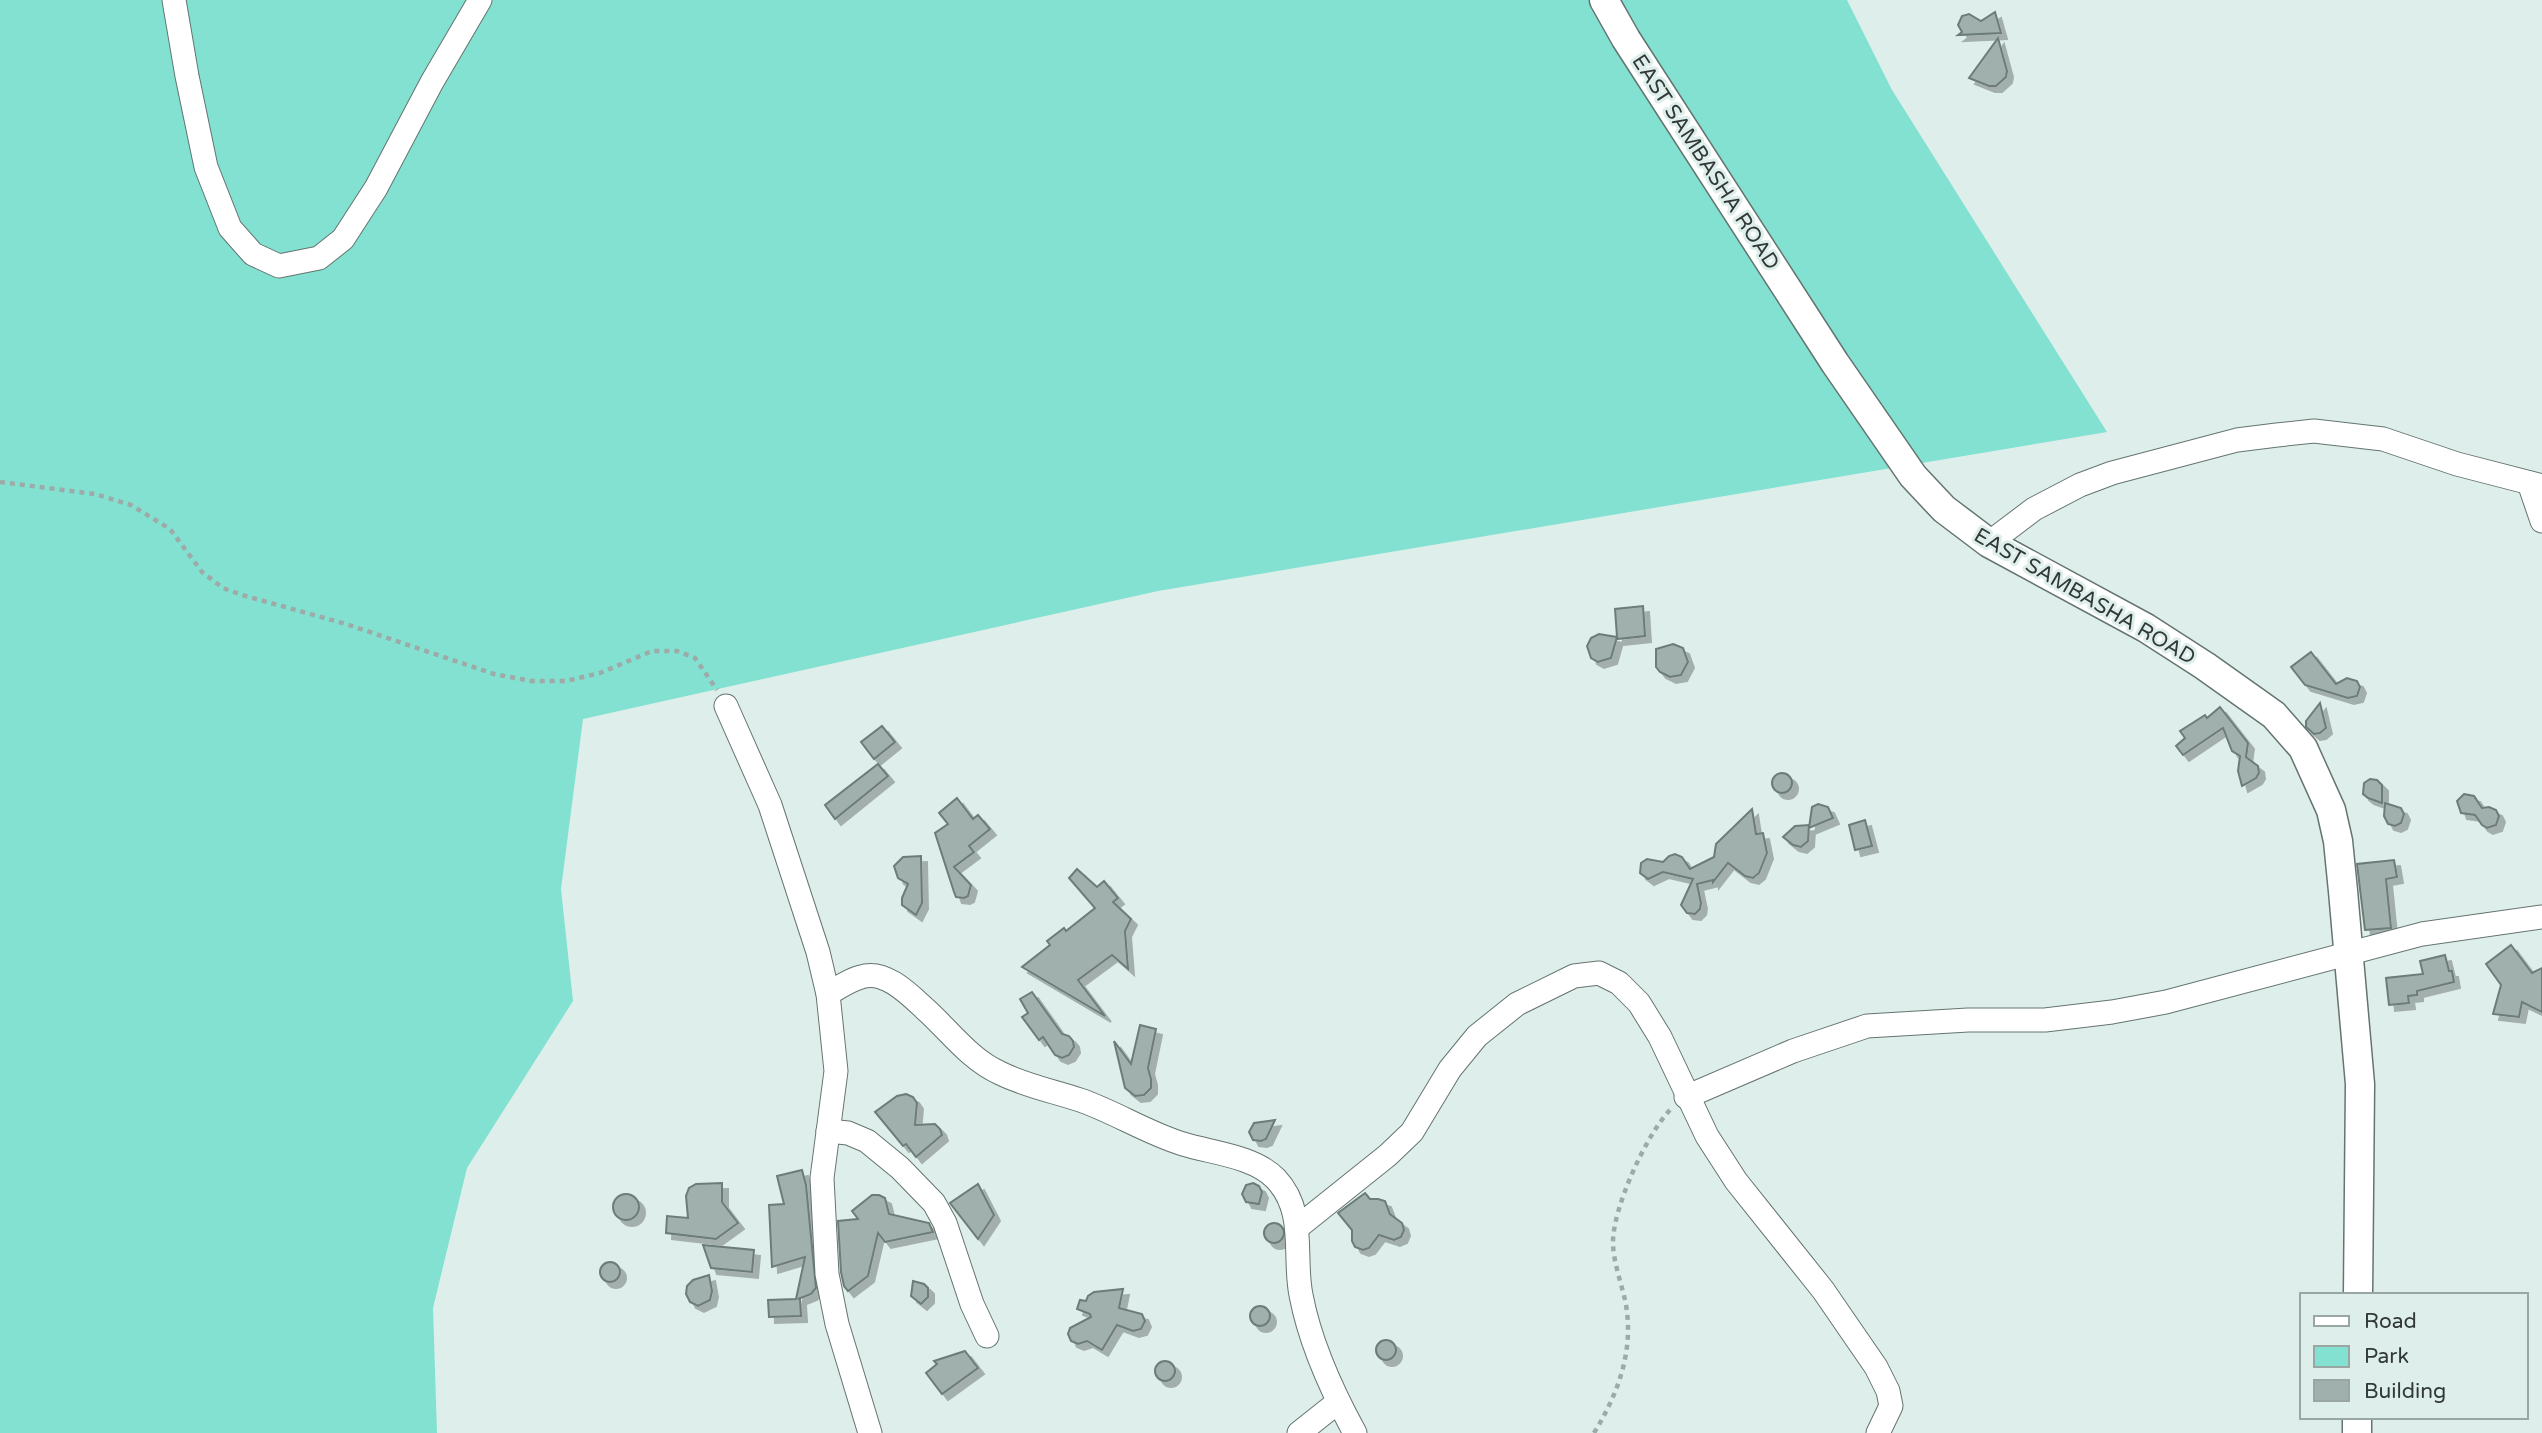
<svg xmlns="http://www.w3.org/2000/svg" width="2542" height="1433" viewBox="0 0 2542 1433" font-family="'Varela Round',sans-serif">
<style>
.green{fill:#82e1d0}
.building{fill:#a0b0ad;stroke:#6d7c79;stroke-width:2;filter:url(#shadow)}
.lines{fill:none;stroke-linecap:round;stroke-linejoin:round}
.minor-casing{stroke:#647470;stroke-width:25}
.tertiary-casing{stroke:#647470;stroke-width:31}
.path{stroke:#9daaa7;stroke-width:4.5;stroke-dasharray:5 5;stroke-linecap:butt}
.minor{stroke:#fff;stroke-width:23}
.tertiary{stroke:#fff;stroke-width:28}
.labels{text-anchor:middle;stroke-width:6;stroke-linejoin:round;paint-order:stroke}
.street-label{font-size:21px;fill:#313836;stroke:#deefeb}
</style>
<defs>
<filter id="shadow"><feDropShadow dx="6" dy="6" stdDeviation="0" flood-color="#0004"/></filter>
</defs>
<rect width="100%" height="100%" fill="#deefeb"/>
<polygon class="green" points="0,0 1847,0 1892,90 2107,432 1158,591 583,719 561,889 573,1001 467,1168 433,1308 437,1433 0,1433"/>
<g class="building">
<polygon points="1995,12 2001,33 1958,35 1962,32 1958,25 1962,16 1969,14 1981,21"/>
<polygon points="1998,38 2007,71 2006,77 1996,86 1989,86 1969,78"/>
<polygon points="1643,606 1645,636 1618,639 1617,637 1611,658 1598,662 1591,658 1587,646 1591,638 1599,634 1617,637 1615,609"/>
<polygon points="1673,644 1683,648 1688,662 1681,675 1670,677 1660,672 1656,667 1656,649"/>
<polygon points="2311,652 2336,684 2347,678 2357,681 2360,687 2357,696 2348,698 2305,685 2291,667"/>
<polygon points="2320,703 2326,728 2320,733 2314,734 2306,727 2306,721"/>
<polygon points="2220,707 2248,743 2246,757 2258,766 2259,773 2256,778 2242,786 2238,771 2240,756 2232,751 2223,728 2183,755 2176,746 2185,738 2180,731 2205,715 2207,718"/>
<polygon points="882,726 895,742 874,759 861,742"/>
<polygon points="878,764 888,776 835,819 825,805"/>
<circle cx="1782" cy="783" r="10"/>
<polygon points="2370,779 2377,780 2382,785 2382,803 2368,798 2363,794 2364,783"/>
<polygon points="2464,794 2474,796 2482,808 2489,807 2496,810 2499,816 2496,825 2487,828 2482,825 2475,815 2461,813 2457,801"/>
<polygon points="957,798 973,819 978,815 990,829 969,846 974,852 954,867 971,885 968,896 964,898 956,897 954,892 935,833 948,824 939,813"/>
<polygon points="2385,803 2401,808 2404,814 2401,823 2395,826 2388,824 2384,816"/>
<polygon points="1818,804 1828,807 1833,818 1809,828 1812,807"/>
<polygon points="1752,809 1756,834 1763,833 1767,853 1759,873 1753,878 1745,876 1728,863 1713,882 1713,880 1697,884 1701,903 1700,909 1695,914 1687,913 1681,905 1693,879 1663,872 1648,879 1640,873 1641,863 1647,859 1663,862 1669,856 1675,854 1682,857 1690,869 1714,857 1716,844"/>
<polygon points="1865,820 1872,846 1855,850 1849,825"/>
<polygon points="1809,825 1808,841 1801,847 1793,845 1783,837 1795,826"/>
<polygon points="921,856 922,903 916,915 902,905 902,898 908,884 898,878 894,866 903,857"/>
<polygon points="2394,860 2397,877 2386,879 2391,928 2365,930 2357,864"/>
<polygon points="1077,869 1097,887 1104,881 1118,898 1113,902 1131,919 1125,931 1128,969 1112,955 1078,980 1105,1016 1022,967 1050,945 1047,941 1064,928 1066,931 1095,908 1069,878"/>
<polygon points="2511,945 2532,973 2542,968 2542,1012 2522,1002 2519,1017 2493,1014 2501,985 2486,964"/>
<polygon points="2445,955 2449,971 2452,971 2454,982 2417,991 2417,995 2408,996 2409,1003 2389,1005 2386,978 2423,974 2420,961"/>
<polygon points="1032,992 1062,1034 1069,1036 1073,1041 1074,1047 1069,1055 1062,1058 1055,1055 1043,1037 1039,1040 1022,1017 1028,1013 1020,999"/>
<polygon points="1140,1025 1156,1029 1148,1068 1151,1079 1151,1088 1144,1095 1135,1096 1125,1088 1114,1041 1131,1064"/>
<polygon points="906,1094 913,1097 917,1103 915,1125 935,1124 940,1129 942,1135 916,1157 906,1144 903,1146 875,1112 897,1096"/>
<polygon points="1275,1120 1266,1139 1261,1141 1253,1140 1249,1132 1254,1123"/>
<polygon points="802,1170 806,1185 816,1288 811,1294 798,1299 800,1299 801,1316 769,1317 768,1300 796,1299 805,1257 772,1267 769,1205 784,1204 777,1176"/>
<polygon points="722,1183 722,1202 738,1223 716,1239 666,1233 667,1216 688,1218 686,1196 689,1188 696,1184"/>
<polygon points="1253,1183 1259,1186 1262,1192 1259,1204 1246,1202 1242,1194 1246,1185"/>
<polygon points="978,1184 994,1215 978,1239 950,1203"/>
<polygon points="1365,1193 1370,1199 1378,1199 1385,1201 1390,1214 1402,1223 1404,1230 1401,1237 1394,1240 1379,1235 1369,1248 1363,1250 1355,1247 1352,1241 1352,1230 1338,1213"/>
<circle cx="626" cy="1207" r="13"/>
<polygon points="872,1195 879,1195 885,1198 889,1214 929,1223 933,1232 885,1242 878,1233 868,1276 848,1291 844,1286 841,1272 838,1221 858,1219 852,1211"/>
<circle cx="1274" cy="1233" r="10"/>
<polygon points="703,1245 754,1250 752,1272 711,1268"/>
<circle cx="610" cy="1272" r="10"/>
<polygon points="709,1275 712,1291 710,1300 698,1306 690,1302 686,1294 687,1286 693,1280"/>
<polygon points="913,1281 924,1284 928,1288 928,1297 921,1304 911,1296"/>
<polygon points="1123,1289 1119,1308 1142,1314 1145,1321 1141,1329 1133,1331 1117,1325 1102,1350 1087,1341 1078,1344 1071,1341 1068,1334 1070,1328 1091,1317 1090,1314 1077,1309 1080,1300 1086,1301 1088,1296 1094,1292"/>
<circle cx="1260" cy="1316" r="10"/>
<circle cx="1386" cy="1350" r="10"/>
<polygon points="965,1351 978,1368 942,1394 926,1373 937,1364 934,1361"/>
<circle cx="1165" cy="1371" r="10"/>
</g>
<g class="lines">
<g class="minor-casing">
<g id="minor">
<polyline points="174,0 187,76 206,167 230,228 253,254 279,266 319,258 343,239 376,188 432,82 480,0"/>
<polyline points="2529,483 2542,521"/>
<polyline points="1989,543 2034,509 2080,485 2112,473 2237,440 2277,435 2314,431 2383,439 2457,464 2542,486"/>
<polyline points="726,706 770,805 818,952 828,994 836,1071 822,1178 827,1274 837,1324 870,1433"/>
<path d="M828,994c10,-6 21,-14 33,-17 23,-8 47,16 63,31 25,22 45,51 76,65 26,13 53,18 80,27 35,12 67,33 103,44 29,9 71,12 93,35 31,33 17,77 25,116 9,48 31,96 54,138"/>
<polyline points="1686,1097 1793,1051 1867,1026 1968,1020 2045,1020 2112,1012 2166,1002 2422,934 2542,917"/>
<polyline points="828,1131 848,1133 867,1141 900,1168 934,1203 945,1223 972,1304 987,1336"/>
<polyline points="1298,1227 1388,1155 1412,1132 1450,1069 1477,1036 1517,1004 1574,976 1599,973 1619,983 1639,1003 1660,1037 1707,1136 1736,1181 1823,1290 1876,1367 1888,1391 1891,1406 1878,1433"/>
<polyline points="1299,1433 1338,1402"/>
</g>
</g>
<g class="tertiary-casing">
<g id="tertiary">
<polyline points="1604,0 1626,39 1835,363 1913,476 1944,509 1989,543 2146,628 2205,666 2274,715 2303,748 2331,810 2338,841 2343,891 2360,1084 2358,1295"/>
<polyline points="2357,1433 2357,1417"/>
</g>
</g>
<g class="path">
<polyline points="0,482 95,494 131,505 170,529 202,572 223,588 242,595 346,624 494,674 531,681 566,681 600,673 652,651 677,651 695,658 717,690"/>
<path d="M1594,1433c25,-41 41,-85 31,-133 -4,-18 -12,-39 -12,-58 0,-34 33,-107 57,-132"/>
</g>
<use href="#minor" class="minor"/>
<use href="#tertiary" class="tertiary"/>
</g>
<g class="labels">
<g class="street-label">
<text transform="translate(1706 162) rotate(57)" y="7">EAST SAMBASHA ROAD</text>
<text transform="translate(2085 596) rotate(30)" y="7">EAST SAMBASHA ROAD</text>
</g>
</g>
<rect x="2300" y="1293" width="228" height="126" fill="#deefeb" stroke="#99a6a3" stroke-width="2"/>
<rect x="2314" y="1316" width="35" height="10" fill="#ffffff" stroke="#99a6a3" stroke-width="2"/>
<text x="2364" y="1328" font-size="21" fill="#313836">Road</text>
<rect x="2314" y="1346" width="35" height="21" fill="#82e1d0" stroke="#99a6a3" stroke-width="2"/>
<text x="2364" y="1363" font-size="21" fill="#313836">Park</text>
<rect x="2314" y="1380" width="35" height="21" fill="#a0b0ad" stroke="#99a6a3" stroke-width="2"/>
<text x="2364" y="1398" font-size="21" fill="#313836">Building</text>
</svg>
